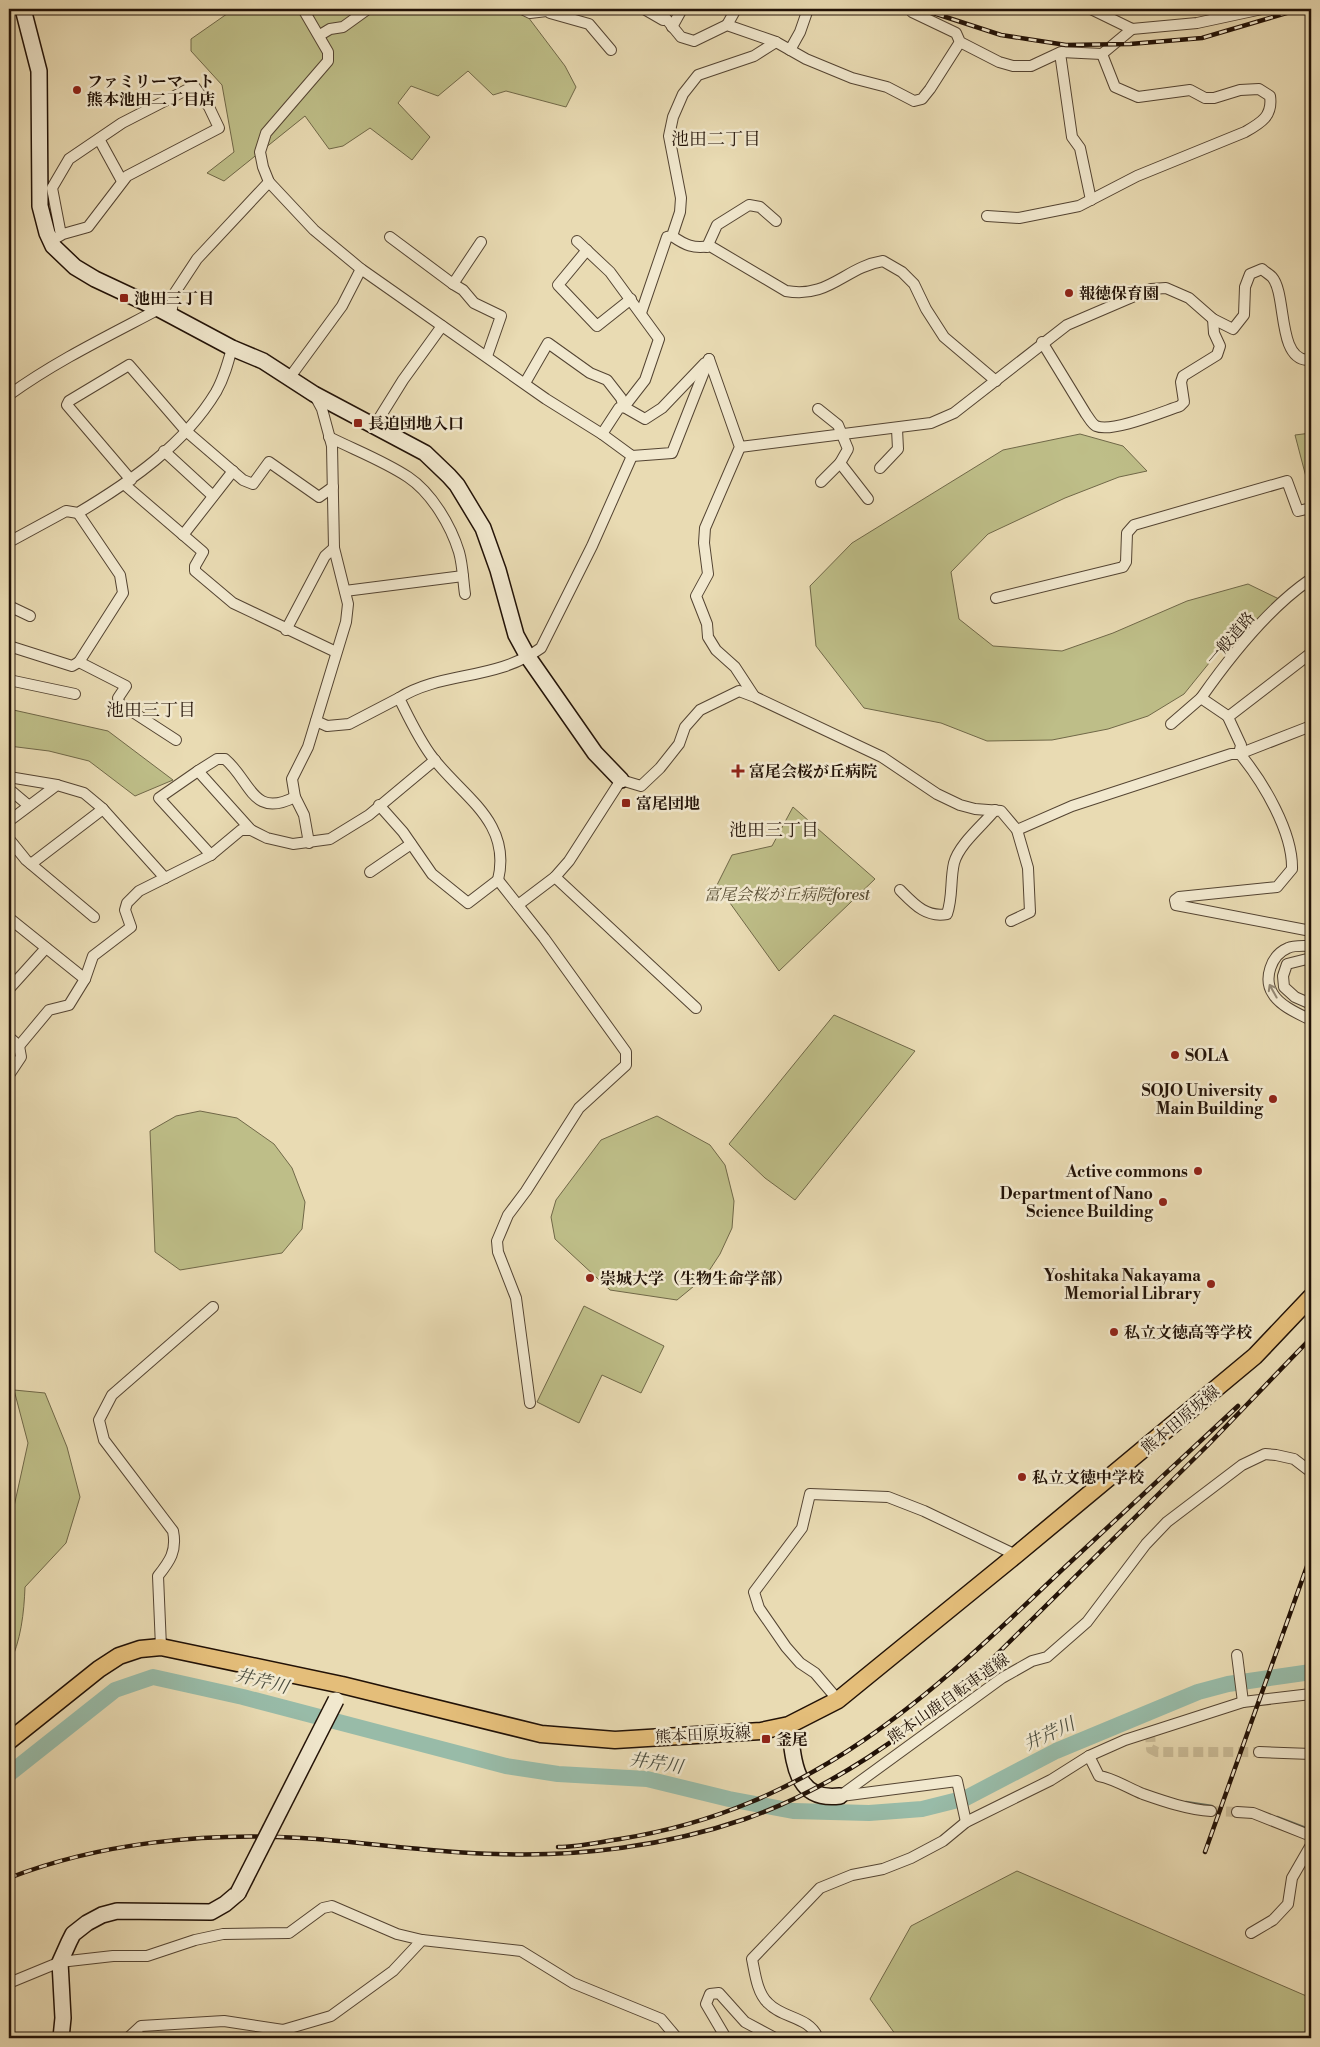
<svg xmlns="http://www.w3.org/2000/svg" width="1320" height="2047" viewBox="0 0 1320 2047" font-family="'Libre Bodoni','Noto Serif JP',serif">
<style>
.green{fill:#bebe88;stroke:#706848}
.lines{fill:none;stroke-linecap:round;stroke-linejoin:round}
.stream{stroke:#697768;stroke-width:2.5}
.river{stroke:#98bba8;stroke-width:16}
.street-tunnel{stroke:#cbbd99;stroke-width:10;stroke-dasharray:10 5;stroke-linecap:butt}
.street-casing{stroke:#544432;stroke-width:12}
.secondary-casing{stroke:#221207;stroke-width:18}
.primary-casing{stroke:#221207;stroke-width:19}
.street{stroke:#f1e8ce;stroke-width:10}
.secondary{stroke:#f1e8ce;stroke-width:15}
.primary{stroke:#e4be7a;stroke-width:16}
.rail-casing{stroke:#221207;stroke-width:4.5}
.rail{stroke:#f1e8ce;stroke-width:2.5;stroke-dasharray:8;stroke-linecap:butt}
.secondary-bridge-casing{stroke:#221207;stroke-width:18;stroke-linecap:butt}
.secondary-bridge{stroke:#f1e8ce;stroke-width:15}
.oneway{stroke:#948874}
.poi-dot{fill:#8f2418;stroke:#f1e8ce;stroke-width:2}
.labels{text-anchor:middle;stroke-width:5;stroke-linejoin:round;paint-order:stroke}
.poi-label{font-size:16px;font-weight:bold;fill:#221207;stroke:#f1e8ce;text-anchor:start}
.street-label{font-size:16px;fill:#221207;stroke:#f1e8ce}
.park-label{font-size:16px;font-style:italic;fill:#594e34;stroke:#f1e8ce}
.neighbourhood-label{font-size:18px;fill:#221207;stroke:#f1e8ce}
.water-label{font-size:18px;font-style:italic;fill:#4b4d3f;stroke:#f1e8ce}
</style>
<rect width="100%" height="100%" fill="#e9dbb3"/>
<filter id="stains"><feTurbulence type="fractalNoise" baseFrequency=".004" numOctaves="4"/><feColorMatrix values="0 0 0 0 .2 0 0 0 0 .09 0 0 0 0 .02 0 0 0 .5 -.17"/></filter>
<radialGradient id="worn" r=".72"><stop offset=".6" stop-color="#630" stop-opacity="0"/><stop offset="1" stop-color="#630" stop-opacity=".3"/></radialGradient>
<g class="green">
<polygon points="234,9 522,9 565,66 576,87 566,107 506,91 493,95 468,71 438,96 411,86 398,103 430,137 412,160 370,128 343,146 329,149 305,116 224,181 207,173 234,152 222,85 191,51 191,39"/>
<polygon points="1311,433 1311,496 1295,435"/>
<polygon points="1080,434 1123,446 1147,471 1119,477 1065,498 988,534 951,572 959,619 993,646 1062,651 1113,633 1187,601 1248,584 1279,599 1257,620 1231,636 1184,694 1148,716 1108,729 1052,740 987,741 941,723 864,708 816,646 810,586 852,543 1003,450"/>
<polygon points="9,709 108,731 173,780 135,796 89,761 49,751 9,746"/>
<polygon points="793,807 875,879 779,971 717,885 732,855 772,846"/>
<polygon points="834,1015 915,1051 795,1200 765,1178 729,1144"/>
<polygon points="200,1111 237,1118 274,1144 292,1168 305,1202 302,1229 282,1253 180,1270 155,1252 150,1131 176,1116"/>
<polygon points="657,1116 710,1145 725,1165 734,1201 732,1228 720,1254 705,1277 677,1300 610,1290 555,1239 551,1217 556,1200 601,1140"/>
<polygon points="584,1306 664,1346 641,1393 602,1375 579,1423 537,1402"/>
<path d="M14,1390l31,3 22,54 13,50 -14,46 -41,44c-1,26 -4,54 -16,78v-145l4,-9 15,-68z"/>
<polygon points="1017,1871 1311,1998 1311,2038 898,2038 870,1999 911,1926"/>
</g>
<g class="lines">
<g class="stream">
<polyline points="1186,1802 1212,1806"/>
<polyline points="1277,1817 1306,1828"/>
</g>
<polyline class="river" points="9,1774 115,1690 153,1677 243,1697 506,1766 558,1774 647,1779 729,1799 793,1811 869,1813 922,1809 966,1798 1056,1751 1198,1692 1228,1684 1311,1672"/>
<g class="street-tunnel">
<polyline points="1150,1732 1151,1749 1157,1752 1259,1752"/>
<polyline points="1211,1811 1237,1812"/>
</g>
<g class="street-casing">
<g id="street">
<polyline points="303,9 328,52 328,61 266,133 260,152 263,167 269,182 314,230 361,269 546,399 602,434 632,456 672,453 709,359"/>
<polyline points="522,9 530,13 555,10"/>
<polyline points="644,9 663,20"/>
<polyline points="658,9 681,37 694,41 727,25 776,42 806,59 852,78 887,87 914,101 922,99 930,89 960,42"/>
<polyline points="913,9 912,12 956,33 960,42 999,62 1013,66 1031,66 1061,52 1102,54 1132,29"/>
<polyline points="1091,9 1132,29 1197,23 1262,9"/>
<polyline points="550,13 589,24 611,50"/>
<polyline points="727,25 736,9"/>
<polyline points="672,27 682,9"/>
<polyline points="320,35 330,29 343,27 368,9"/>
<polyline points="790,50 800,32 808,9"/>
<polyline points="1060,53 1072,137 1080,148 1091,200"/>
<polyline points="99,139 122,181"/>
<path d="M987,216l32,2 60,-12 58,-30 108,-44c16,-9 28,-16 25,-36l-11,-7 -19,1 -26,8h-9l-15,-8 -52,7 -23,-10 -13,-33"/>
<path d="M672,236c13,9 21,13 38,10l76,45c43,8 59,-24 97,-30l19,11 12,12 12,25 18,28 52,44"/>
<polyline points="390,237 453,284 481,242"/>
<polyline points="51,241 63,234 88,227 127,176 219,128 209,107 194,86 122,123 69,159 52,188 61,235"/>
<polyline points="577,241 610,272 659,339 645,380 624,407 645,419 662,408 705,363"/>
<polyline points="707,247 717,225 749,205 760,207 776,221"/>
<polyline points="587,250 558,285 597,326 631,299"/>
<polyline points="453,284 463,290 474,303 501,316 487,356"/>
<polyline points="641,313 667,237 672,236 680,212 681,198 669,136 673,117 683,94 698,75 754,56 776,42"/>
<polyline points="171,315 174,294 197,259 269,182"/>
<path d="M1042,342l44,72c3,4 6,10 10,12 16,7 66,-14 84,-20l4,-4 -3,-20 2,-6 34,-21 3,-9 -6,-13 -1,-14"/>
<polyline points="709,359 740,447 705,528 704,543 708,574 696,596 707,624 708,637 716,650 735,667 754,696"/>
<polyline points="290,377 342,306 361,269"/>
<polyline points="525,383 548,343 590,373 607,380 621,398 624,407 619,408 602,434"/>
<path d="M9,395c47,-34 99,-59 150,-86"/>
<polyline points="818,409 838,425 848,449 840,463 821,482"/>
<polyline points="375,425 403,380 442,326"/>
<path d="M329,437c26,13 55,24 79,40 24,16 43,49 51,75 4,14 4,29 6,42"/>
<path d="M740,447l191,-24 23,-10 113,-88 84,-36 15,-1 23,10 24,21 20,10 11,-14 1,-28 5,-13 12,-5c3,3 7,5 10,8 15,17 5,81 35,83l4,-4"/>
<polyline points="164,451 213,496"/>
<polyline points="840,463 868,499"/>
<polyline points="880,468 898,449 897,429"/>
<polyline points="131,480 67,405 69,401 129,365 186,431 243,480 253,484 269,462 319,497 333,487"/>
<polyline points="125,485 203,552 195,566 195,571 233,603 336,652"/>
<polyline points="78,513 120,575 123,593 79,662"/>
<polyline points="183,535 233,471"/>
<path d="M9,542l57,-31 12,2c52,-31 106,-68 138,-121 8,-14 12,-29 16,-44"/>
<polyline points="345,591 463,576"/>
<polyline points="996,598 1123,567 1126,562 1127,533 1134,525 1287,481 1298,511 1311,508"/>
<polyline points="9,606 30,616"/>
<polyline points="286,630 325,556 334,548"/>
<polyline points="9,646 72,666 79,662 126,686 118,698 119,703 176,740"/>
<polyline points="9,680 75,694"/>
<path d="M1229,717l-28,-19c28,-40 67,-89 107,-117l3,1"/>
<polyline points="316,721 327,726 349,724 399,698"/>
<polyline points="1171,724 1201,698"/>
<polyline points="1239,754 1241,745 1228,717 1311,653"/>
<polyline points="1239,754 1311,726"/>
<path d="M198,771l19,-12h8c26,22 27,60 70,38"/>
<polyline points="9,777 57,785"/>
<polyline points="9,789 28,805"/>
<polyline points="379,805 403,832 432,874 468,903 498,880 544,938 626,1052 626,1065 579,1108 526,1191 508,1215 497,1241 498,1252 516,1298 530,1403"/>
<polyline points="9,821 57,785 84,793 102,808 165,878"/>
<path d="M1017,830l55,-24 159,-52h9c23,28 53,78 52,115l-15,18 -98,10 -4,3 1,5 135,26"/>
<polyline points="9,839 26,860 94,917"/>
<polyline points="309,843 304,815 295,797 292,779 308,747 346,622 348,604 334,548 332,446 322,409 315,396"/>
<polyline points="211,855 159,798 198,771 251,830"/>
<polyline points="31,864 103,809"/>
<polyline points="370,872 411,844"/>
<polyline points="555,877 696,1008"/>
<path d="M498,880c14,-58 -35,-83 -65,-122 -14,-18 -24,-40 -34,-60 43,-27 96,-17 142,-50l51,-102 40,-90"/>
<path d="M900,890c14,14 26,28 47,24 6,-17 3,-34 7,-51 5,-19 29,-38 41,-53"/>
<polyline points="518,905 555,877 569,861 621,780 641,786 660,768 679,744 685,727 700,710 739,691 755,697 882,757 937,794 960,805 975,809 1001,811 1017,830 1028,868 1030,912 1011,921"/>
<polyline points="9,918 85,979"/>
<path d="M1311,946c-6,0 -17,-1 -23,2 -17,7 -25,31 -15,46 7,12 26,20 38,26"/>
<polyline points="1311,958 1287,964 1283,976 1284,987 1295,997 1311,1004"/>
<polyline points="9,989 46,948"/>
<polyline points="9,1037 19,1046 21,1057 9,1075"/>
<polyline points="19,1046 49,1010 69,1005 85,979 93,956 131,927 125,910 127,903 139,891 211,855 241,830 251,830 267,838 293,844 330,839 369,815 435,760"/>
<path d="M161,1647l-3,-71c12,-15 19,-25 15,-45l-69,-91 -5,-20 13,-25 101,-88"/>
<polyline points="1237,1655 1243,1702"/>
<polyline points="838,1700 815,1673 800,1663 786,1647 759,1608 754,1592 802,1528 810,1494 888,1497 924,1511 1016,1555"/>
<polyline points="1259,1752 1311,1754"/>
<path d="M1089,1756l10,20c16,3 29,12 44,18 20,7 46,16 68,17"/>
<polyline points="840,1796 1002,1678 1032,1661 1047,1657 1087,1622 1146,1544 1167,1522 1242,1465 1265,1454 1276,1455 1294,1459 1311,1472"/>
<polyline points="841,1796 957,1781 966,1822"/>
<polyline points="1237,1812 1253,1813 1306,1834 1311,1834"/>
<polyline points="1251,1933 1273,1920 1288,1904 1292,1878 1311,1845"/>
<polyline points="9,1983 60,1962 113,1956 147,1956 195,1940 223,1934 289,1933 323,1908 332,1906 397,1934 422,1940 521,1951 573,1983 661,2019 677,2038"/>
<polyline points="128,2038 141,2026 224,2021 283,2030 331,2016 393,1971 422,1940"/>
<polyline points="726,2038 706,2004 710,1994 719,1993 745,2022 775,2038"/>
<path d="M818,2038c-9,-22 -35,-19 -50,-35 -11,-10 -13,-30 -16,-44l68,-71 32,-13 31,-6 28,-11 32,-17 23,-19 85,-42 38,-24 36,-16 118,-38 68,-8"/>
</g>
</g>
<g class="secondary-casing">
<g id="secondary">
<polyline points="23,9 39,71 40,206 47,233 53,246 75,267 95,279 159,309 232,348 263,361 314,394 425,453 449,476 457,485 483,528 498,570 516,635 528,657 595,753 621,780"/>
<path d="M789,1725c5,34 4,77 51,71"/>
<polyline points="61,2038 63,2018 60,1962 69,1942 73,1934 87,1923 102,1915 117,1911 211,1912 225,1904 238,1893"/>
</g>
</g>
<g class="primary-casing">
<polyline id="primary" points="9,1741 99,1669 119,1656 140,1649 161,1647 342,1685 541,1734 615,1740 761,1731 789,1725 838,1700 1016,1555 1255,1356 1311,1297"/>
</g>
<use href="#street" class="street"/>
<use href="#secondary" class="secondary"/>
<use href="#primary" class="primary"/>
<g class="rail-casing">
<g id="rail">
<polyline points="921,9 1001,35 1066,45 1130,44 1202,38 1300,9"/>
<path d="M558,1847c21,0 42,-5 62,-8 193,-31 309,-142 444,-271 58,-54 116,-108 174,-162"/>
<polyline points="1205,1852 1311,1555"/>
<path d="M9,1878c90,-35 196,-46 293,-40 65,4 129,15 195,16 82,3 169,-8 248,-35 84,-29 167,-87 233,-146l231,-229 102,-106"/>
</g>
</g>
<use href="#rail" class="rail"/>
<g class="secondary-bridge-casing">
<polyline id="secondary-bridge" points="238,1893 336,1700"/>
</g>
<use href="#secondary-bridge" class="secondary-bridge"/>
</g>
<defs><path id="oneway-shaft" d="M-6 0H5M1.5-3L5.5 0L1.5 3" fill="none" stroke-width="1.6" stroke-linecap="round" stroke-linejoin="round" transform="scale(1.25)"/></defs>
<use class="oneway" href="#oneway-shaft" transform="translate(1273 991) rotate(-119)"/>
<g class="poi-dot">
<circle cx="77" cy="90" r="5"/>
<circle cx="1069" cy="293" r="5"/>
<rect x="119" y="293" width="10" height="10" rx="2.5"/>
<rect x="353" y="418" width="10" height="10" rx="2.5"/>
<path d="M735.5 763.5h5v5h5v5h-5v5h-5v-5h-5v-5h5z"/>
<rect x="621" y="798" width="10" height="10" rx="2.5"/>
<circle cx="1175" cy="1055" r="5"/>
<circle cx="1273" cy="1099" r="5"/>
<circle cx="1198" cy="1171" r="5"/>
<circle cx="1163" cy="1202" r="5"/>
<circle cx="590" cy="1278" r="5"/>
<circle cx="1211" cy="1284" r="5"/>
<circle cx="1114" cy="1332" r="5"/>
<circle cx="1022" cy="1477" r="5"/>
<rect x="761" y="1734" width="10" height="10" rx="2.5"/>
</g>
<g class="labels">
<g class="poi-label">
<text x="87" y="87">ファミリーマート<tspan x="87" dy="18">熊本池田二丁目店</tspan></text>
<text x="1079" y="299">報徳保育園</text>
<text x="134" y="304">池田三丁目</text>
<text x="368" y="429">長迫団地入口</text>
<text x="749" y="777">富尾会桜が丘病院</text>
<text x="636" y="809">富尾団地</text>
<text x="1185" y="1061">SOLA</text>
<text x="1263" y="1096" text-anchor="end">SOJO University<tspan x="1263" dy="18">Main Building</tspan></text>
<text x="1188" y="1177" text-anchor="end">Active commons</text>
<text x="1153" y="1199" text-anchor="end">Department of Nano<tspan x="1153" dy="18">Science Building</tspan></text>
<text x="1201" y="1281" text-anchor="end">Yoshitaka Nakayama<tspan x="1201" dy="18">Memorial Library</tspan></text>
<text x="600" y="1284">崇城大学（生物生命学部）</text>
<text x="1124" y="1338">私立文徳高等学校</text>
<text x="1032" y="1483">私立文徳中学校</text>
<text x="776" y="1745">釜尾</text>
</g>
<g class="street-label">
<text transform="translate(1230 638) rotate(-49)" y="6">一般道路</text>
<text transform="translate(1180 1419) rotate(-40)" y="6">熊本田原坂線</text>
<text transform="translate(948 1698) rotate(-35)" y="6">熊本山鹿自転車道線</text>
<text transform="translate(703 1734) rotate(-3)" y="6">熊本田原坂線</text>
</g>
<g class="park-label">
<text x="787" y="900">富尾会桜が丘病院forest</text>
</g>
<g class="neighbourhood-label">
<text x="716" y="145">池田二丁目</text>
<text x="151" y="716">池田三丁目</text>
<text x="774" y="836">池田三丁目</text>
</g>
<g class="water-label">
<text transform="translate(262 1681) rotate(14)" y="6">井芹川</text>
<text transform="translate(1049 1734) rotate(-25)" y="6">井芹川</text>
<text transform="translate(656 1763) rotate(9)" y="6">井芹川</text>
</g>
</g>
<rect width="1320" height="2047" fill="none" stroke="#e9dbb3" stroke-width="30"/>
<rect x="10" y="10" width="1300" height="2027" fill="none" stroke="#221207" stroke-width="2.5"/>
<rect x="15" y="15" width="1290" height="2017" fill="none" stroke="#221207"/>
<rect width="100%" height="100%" filter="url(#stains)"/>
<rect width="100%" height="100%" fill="url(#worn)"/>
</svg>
